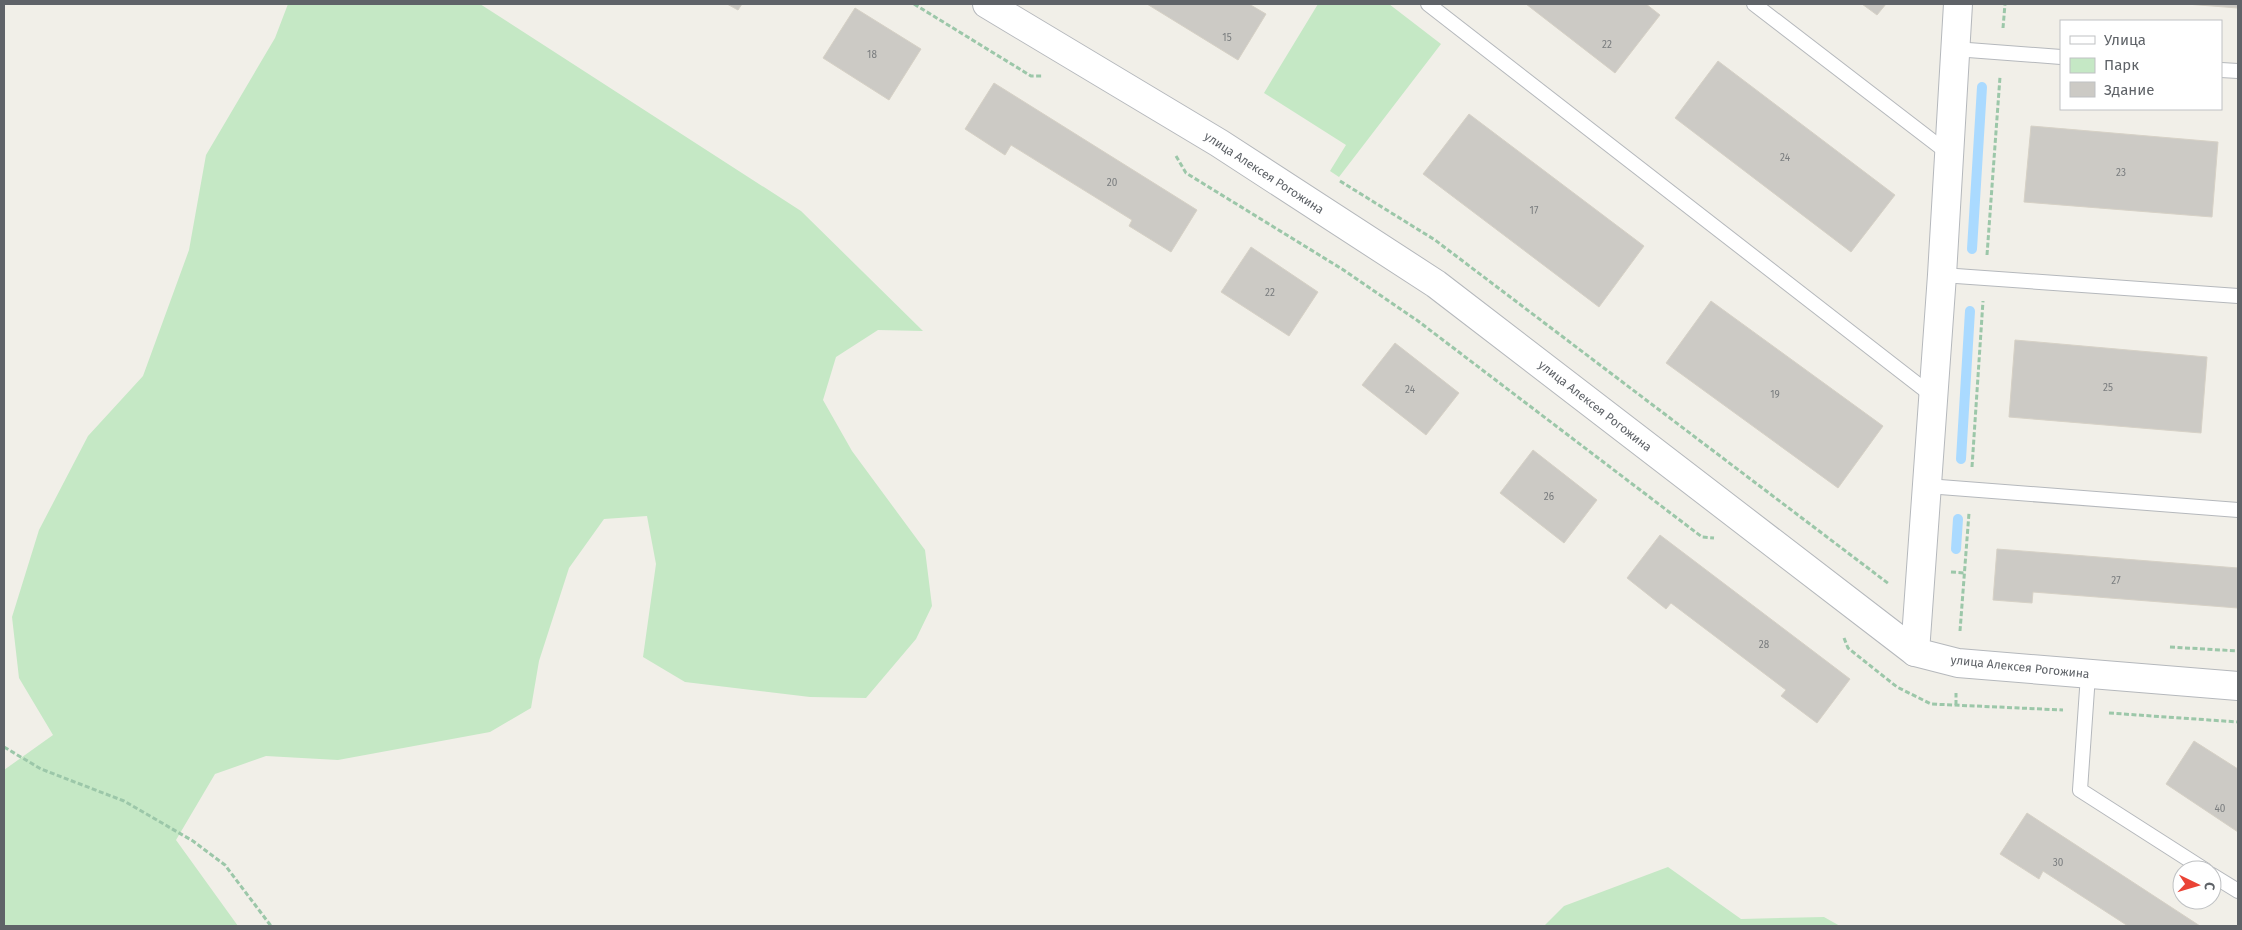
<svg xmlns="http://www.w3.org/2000/svg" width="2242" height="930" viewBox="0 0 2242 930" font-family="'Fira Sans',sans-serif">
<style>
.green{fill:#c5e8c5}
.lines{fill:none;stroke-linecap:round;stroke-linejoin:round}
.stream{stroke:#aadaff;stroke-width:10}
.building{fill:#cccac5;stroke:#d6d1c6}
.service-casing{stroke:#b5b8bc;stroke-width:16}
.minor-casing{stroke:#b5b8bc;stroke-width:30}
.path{stroke:#9cc7a9;stroke-width:3;stroke-dasharray:5 2.5;stroke-linecap:butt}
.service{stroke:#fff;stroke-width:14}
.minor{stroke:#fff;stroke-width:28}
.labels{text-anchor:middle;stroke-width:4;stroke-linejoin:round;paint-order:stroke}
.number-label{font-size:10px;fill:#7a7d7f}
.street-label{font-size:12px;fill:#5f6368;stroke:#fff}
</style>
<rect width="100%" height="100%" fill="#f1efe8"/>
<g class="green">
<polygon points="288,4 480,4 801,211 923,331 878,330 836,357 823,400 852,451 925,550 932,606 916,639 866,698 810,697 685,682 643,657 656,564 647,516 604,519 569,568 539,661 531,708 490,732 338,760 266,756 215,774 176,840 238,926 4,926 4,770 53,735 19,678 12,617 39,530 88,436 143,376 189,250 206,155 275,38"/>
<polygon points="1318,4 1389,4 1441,44 1339,177 1330,171 1346,145 1264,93"/>
<polygon points="1668,867 1741,919 1824,917 1840,926 1544,926 1564,906"/>
</g>
<g class="lines">
<g class="stream">
<polyline points="1972,249 1982,87"/>
<polyline points="1961,459 1970,311"/>
<polyline points="1956,549 1958,519"/>
</g>
</g>
<g class="building">
<polygon points="727,4 742,4 738,10"/>
<polygon points="1147,4 1249,4 1266,14 1238,60"/>
<polygon points="1526,4 1646,4 1660,15 1615,73"/>
<polygon points="1862,4 1886,4 1877,15"/>
<polygon points="2186,4 2238,4 2238,8"/>
<polygon points="855,8 921,49 889,100 823,58"/>
<polygon points="1718,61 1895,195 1851,252 1675,118"/>
<polygon points="994,83 1197,210 1171,252 1129,226 1132,220 1011,145 1005,155 965,129"/>
<polygon points="1469,114 1644,246 1599,307 1423,174"/>
<polygon points="2031,126 2218,142 2212,217 2024,202"/>
<polygon points="1251,247 1318,292 1289,336 1221,292"/>
<polygon points="1711,301 1883,426 1838,488 1666,363"/>
<polygon points="2015,340 2207,357 2201,433 2009,417"/>
<polygon points="1395,343 1459,393 1426,435 1362,385"/>
<polygon points="1533,450 1597,500 1564,543 1500,493"/>
<polygon points="1660,535 1850,679 1817,723 1781,696 1786,690 1671,603 1666,609 1627,578"/>
<polygon points="1997,549 2238,568 2238,608 2033,592 2032,603 1993,600"/>
<polygon points="2194,741 2238,769 2238,832 2166,784"/>
<polygon points="2027,813 2200,926 2128,926 2043,871 2039,879 2000,854"/>
</g>
<g class="lines">
<g class="service-casing">
<g id="service">
<polyline points="1428,4 1934,397"/>
<polyline points="1754,4 1948,153"/>
<polyline points="1955,49 2061,57"/>
<polyline points="2221,70 2238,71"/>
<polyline points="1942,275 2238,296"/>
<polyline points="1927,486 2238,510"/>
<polyline points="2088,675 2080,790 2205,870"/>
<polyline points="2212,875 2238,891"/>
</g>
</g>
<g class="minor-casing">
<g id="minor">
<polyline points="987,4 1219,143 1436,284 1915,652 1958,663 2238,686"/>
<polyline points="1915,652 1942,275 1958,4"/>
</g>
</g>
<g class="path">
<polyline points="914,4 1031,76 1043,76"/>
<polyline points="2003,28 2005,4"/>
<polyline points="1176,156 1186,173 1342,269 1418,321 1702,537 1714,538"/>
<polyline points="1340,181 1435,240 1889,584"/>
<polyline points="1987,255 2000,77"/>
<polyline points="1972,467 1983,301"/>
<polyline points="1951,572 1965,573"/>
<polyline points="1960,631 1969,513"/>
<polyline points="1844,638 1848,648 1897,687 1931,704 2063,710"/>
<polyline points="2170,647 2238,651"/>
<polyline points="1956,705 1956,693"/>
<polyline points="2109,713 2238,722"/>
<polyline points="4,747 41,769 124,801 193,841 225,865 271,926"/>
</g>
<use href="#service" class="service"/>
<use href="#minor" class="minor"/>
</g>
<g class="labels">
<g class="number-label">
<text x="1227" y="41">15</text>
<text x="1607" y="48">22</text>
<text x="872" y="58">18</text>
<text x="1785" y="161">24</text>
<text x="2121" y="176">23</text>
<text x="1112" y="186">20</text>
<text x="1534" y="214">17</text>
<text x="1270" y="296">22</text>
<text x="2108" y="391">25</text>
<text x="1410" y="393">24</text>
<text x="1775" y="398">19</text>
<text x="1549" y="500">26</text>
<text x="2116" y="584">27</text>
<text x="1764" y="648">28</text>
<text x="2220" y="812">40</text>
<text x="2058" y="866">30</text>
</g>
<g class="street-label">
<text transform="translate(1264 173) rotate(33)" y="4">улица Алексея Рогожина</text>
<text transform="translate(1595 406) rotate(38)" y="4">улица Алексея Рогожина</text>
<text transform="translate(2020 667) rotate(6)" y="4">улица Алексея Рогожина</text>
</g>
</g>
<rect width="2242" height="930" fill="none" stroke="#5f6368" stroke-width="10"/>
<rect x="2060" y="20" width="162" height="90" fill="#ffffff" stroke="#bfc1c3"/>
<rect x="2070" y="36" width="25" height="8" fill="#ffffff" stroke="#bfc1c3"/>
<text x="2104" y="45" font-size="15" fill="#5f6368">Улица</text>
<rect x="2070" y="58" width="25" height="15" fill="#c5e8c5" stroke="#bfc1c3"/>
<text x="2104" y="70" font-size="15" fill="#5f6368">Парк</text>
<rect x="2070" y="82" width="25" height="15" fill="#cccac5" stroke="#bfc1c3"/>
<text x="2104" y="95" font-size="15" fill="#5f6368">Здание</text>
<g transform="translate(2197 885) rotate(95)"><circle r="24" fill="#ffffff" stroke="#bfc1c3"/>
<path d="M0-4L9 19L0 12L-9 19Z" fill="#ea4335"/>
<text y="-8" font-size="14" font-weight="bold" text-anchor="middle" fill="#5f6368">С</text>
</g>
</svg>
